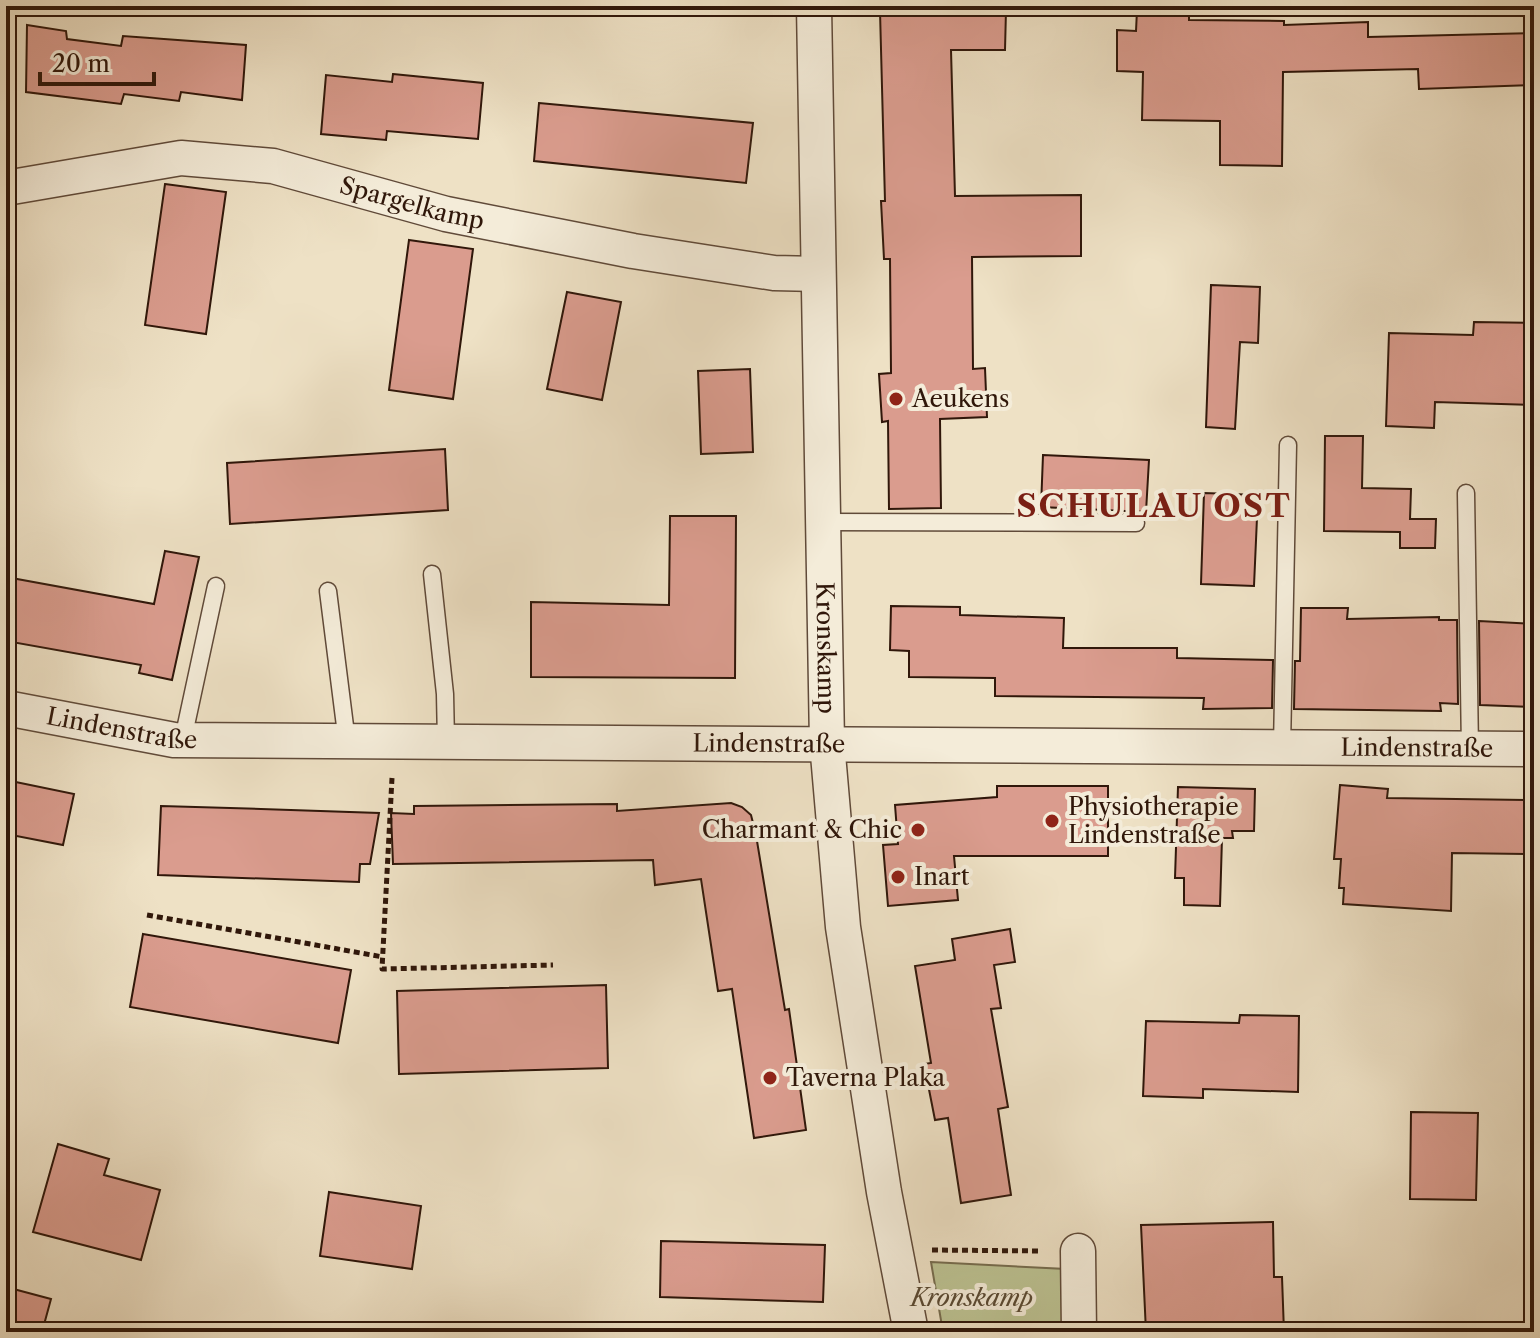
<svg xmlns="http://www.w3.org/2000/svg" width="1540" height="1338" viewBox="0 0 1540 1338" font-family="'Libre Caslon Text',serif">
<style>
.green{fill:#bcc292;stroke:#766c4e;stroke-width:2}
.building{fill:#da9c8e;stroke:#30170a;stroke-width:2}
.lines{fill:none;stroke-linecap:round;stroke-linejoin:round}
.lane-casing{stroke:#604a39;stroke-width:19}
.street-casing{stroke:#604a39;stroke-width:37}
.path{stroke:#30170a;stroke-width:5;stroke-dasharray:6 4;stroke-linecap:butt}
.lane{stroke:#f4ecd9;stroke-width:16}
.street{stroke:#f4ecd9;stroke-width:34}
.poi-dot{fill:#8f2418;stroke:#f4ecd9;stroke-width:3}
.labels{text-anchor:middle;stroke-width:8;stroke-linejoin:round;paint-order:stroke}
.street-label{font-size:24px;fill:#30170a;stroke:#f4ecd9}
.poi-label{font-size:24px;fill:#30170a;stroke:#f4ecd9;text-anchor:start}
.park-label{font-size:24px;font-style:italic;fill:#5a4a33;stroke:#f4ecd9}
.district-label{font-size:32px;font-weight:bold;letter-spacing:2px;fill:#7a1f14;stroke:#f4ecd9}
</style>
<rect width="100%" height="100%" fill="#eee1c5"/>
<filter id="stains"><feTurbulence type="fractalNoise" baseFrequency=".0025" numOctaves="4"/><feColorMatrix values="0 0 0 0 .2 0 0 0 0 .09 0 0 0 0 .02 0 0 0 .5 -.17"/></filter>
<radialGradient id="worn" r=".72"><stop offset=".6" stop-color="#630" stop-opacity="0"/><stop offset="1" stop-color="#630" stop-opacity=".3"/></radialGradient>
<polygon class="green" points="931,1262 1066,1269 1068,1332 943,1332"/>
<g class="building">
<polygon points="1006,10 1005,50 951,50 955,196 1081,195 1081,256 972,257 973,369 985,368 987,417 940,419 941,508 889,509 888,421 882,422 879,374 891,373 890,259 884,259 881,201 885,201 880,11"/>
<polygon points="1137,10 1189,11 1189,20 1284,21 1284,25 1368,22 1368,37 1534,33 1534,85 1419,89 1418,69 1283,72 1282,166 1220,165 1220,121 1142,120 1143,72 1117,71 1117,30 1136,31"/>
<polygon points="27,25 66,31 67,39 121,46 123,36 246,45 242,100 181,92 179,101 124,94 121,104 26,92"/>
<polygon points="393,74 483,83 478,139 387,131 386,140 321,134 326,75 392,82"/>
<polygon points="539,103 753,123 746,183 534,161"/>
<polygon points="165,184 226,192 206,334 145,325"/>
<polygon points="409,240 473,249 453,399 389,390"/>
<polygon points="1211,285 1260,287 1258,343 1240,342 1235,429 1206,427"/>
<polygon points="567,292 621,302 602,400 547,389"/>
<polygon points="1474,322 1534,323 1533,405 1435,402 1434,428 1386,426 1389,333 1473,335"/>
<polygon points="750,369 753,452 701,454 698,371"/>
<polygon points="1325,436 1363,436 1362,488 1411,489 1410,519 1436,519 1435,548 1400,548 1400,532 1324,531"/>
<polygon points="445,449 448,510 230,524 227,463"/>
<polygon points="1043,455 1149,460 1146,512 1041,507"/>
<polygon points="1204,493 1258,495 1254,586 1201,584"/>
<polygon points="670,516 736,516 735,678 531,677 531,602 669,605"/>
<polygon points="165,551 199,557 172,680 139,673 141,665 6,641 6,577 154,604"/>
<polygon points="891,606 960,607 960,615 1064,618 1063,648 1177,648 1177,658 1273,660 1272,708 1203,709 1204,698 995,696 995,678 909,677 909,651 890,650"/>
<polygon points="1301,608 1348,608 1347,619 1439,617 1439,620 1457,620 1458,704 1440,703 1441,711 1294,709 1295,661 1300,661"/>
<polygon points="1479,621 1534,624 1531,707 1480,705"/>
<polygon points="6,780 74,794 63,845 6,834"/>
<polygon points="1340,785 1388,789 1387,798 1534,800 1534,854 1452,853 1451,911 1343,904 1344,888 1339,888 1341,859 1334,859"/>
<polygon points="997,786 1108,786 1108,856 954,856 958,900 888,906 883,845 898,844 895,805 997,797"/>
<polygon points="1178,787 1255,789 1254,831 1232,831 1233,838 1222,838 1220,906 1184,905 1184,878 1175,878"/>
<polygon points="731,803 742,807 751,815 756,835 785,1010 789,1009 806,1130 754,1138 732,989 718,991 701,879 655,885 653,860 393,864 391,813 414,814 414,806 617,804 617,811"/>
<polygon points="161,806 261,809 379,813 370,864 360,864 359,882 158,875"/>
<polygon points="1010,929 1015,962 994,965 1001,1008 991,1009 1008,1107 998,1109 1011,1195 961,1203 948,1118 935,1120 924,1064 931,1063 915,966 955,960 952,939"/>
<polygon points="143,934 351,970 338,1043 130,1007"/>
<polygon points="606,985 608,1068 399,1074 397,991"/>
<polygon points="1240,1015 1299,1016 1298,1092 1203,1089 1203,1098 1143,1096 1146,1021 1239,1023"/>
<polygon points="1411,1112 1478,1113 1476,1200 1410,1199"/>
<polygon points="58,1144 109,1159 104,1175 160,1190 141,1260 33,1232"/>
<polygon points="329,1192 421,1206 412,1269 320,1256"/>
<polygon points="1273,1222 1274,1277 1282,1277 1284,1332 1146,1332 1141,1225"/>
<polygon points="661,1241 825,1245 823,1302 660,1297"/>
<polygon points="6,1287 51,1299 42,1332 6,1324"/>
</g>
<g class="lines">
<g class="lane-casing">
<g id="lane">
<polyline points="1466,493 1470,749"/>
<polyline points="823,522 1136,523"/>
<polyline points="432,574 445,694 446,742"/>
<polyline points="328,591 347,742"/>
<polyline points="183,739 216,586"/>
<polyline points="1282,747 1288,445"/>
</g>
</g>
<g class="street-casing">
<g id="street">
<path id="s1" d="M814,6l13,737 16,184 41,265 27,140"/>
<path id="s2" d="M6,188l175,-30 92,8 173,48 187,37 141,22 44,1"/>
<path id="s3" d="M6,708l168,32 1360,9"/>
<polyline points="1078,1251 1079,1332"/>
</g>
</g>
<g class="path">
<polyline points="392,778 382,969 553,965"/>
<polyline points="147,915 383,957"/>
<polyline points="932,1250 1042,1251"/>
</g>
<use href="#lane" class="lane"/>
<use href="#street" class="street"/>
</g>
<g class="poi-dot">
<circle cx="896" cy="399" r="8"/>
<circle cx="1052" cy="821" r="8"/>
<circle cx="918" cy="830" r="8"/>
<circle cx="898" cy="877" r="8"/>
<circle cx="770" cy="1078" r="8"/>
</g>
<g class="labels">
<g class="street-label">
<text dy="8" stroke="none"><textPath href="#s2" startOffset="414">Spargelkamp</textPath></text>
<text dy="8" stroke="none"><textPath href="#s1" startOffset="642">Kronskamp</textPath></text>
<text dy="8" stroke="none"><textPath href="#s3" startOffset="118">Lindenstraße</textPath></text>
<text dy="8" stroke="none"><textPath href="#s3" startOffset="766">Lindenstraße</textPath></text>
<text dy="8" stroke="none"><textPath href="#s3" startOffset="1414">Lindenstraße</textPath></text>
</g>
<g class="poi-label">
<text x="912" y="407">Aeukens</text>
<text x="1068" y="815">Physiotherapie<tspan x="1068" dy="28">Lindenstraße</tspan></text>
<text x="902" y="838" text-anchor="end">Charmant &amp; Chic</text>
<text x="914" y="885">Inart</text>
<text x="786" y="1086">Taverna Plaka</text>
</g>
<g class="park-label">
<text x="972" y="1306">Kronskamp</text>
</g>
<g class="district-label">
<text x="1154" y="517">SCHULAU OST</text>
</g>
</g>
<rect width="1540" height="1338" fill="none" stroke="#eee1c5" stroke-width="32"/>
<rect x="8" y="8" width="1524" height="1322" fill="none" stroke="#30170a" stroke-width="4"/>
<rect x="16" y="16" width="1508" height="1306" fill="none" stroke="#30170a" stroke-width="2"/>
<path d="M40 72v12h114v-12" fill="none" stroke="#30170a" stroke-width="4"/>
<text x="52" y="72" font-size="24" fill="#30170a" stroke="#f4ecd9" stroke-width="6" paint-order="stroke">20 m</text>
<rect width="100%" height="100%" filter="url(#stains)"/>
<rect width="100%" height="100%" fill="url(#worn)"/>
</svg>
